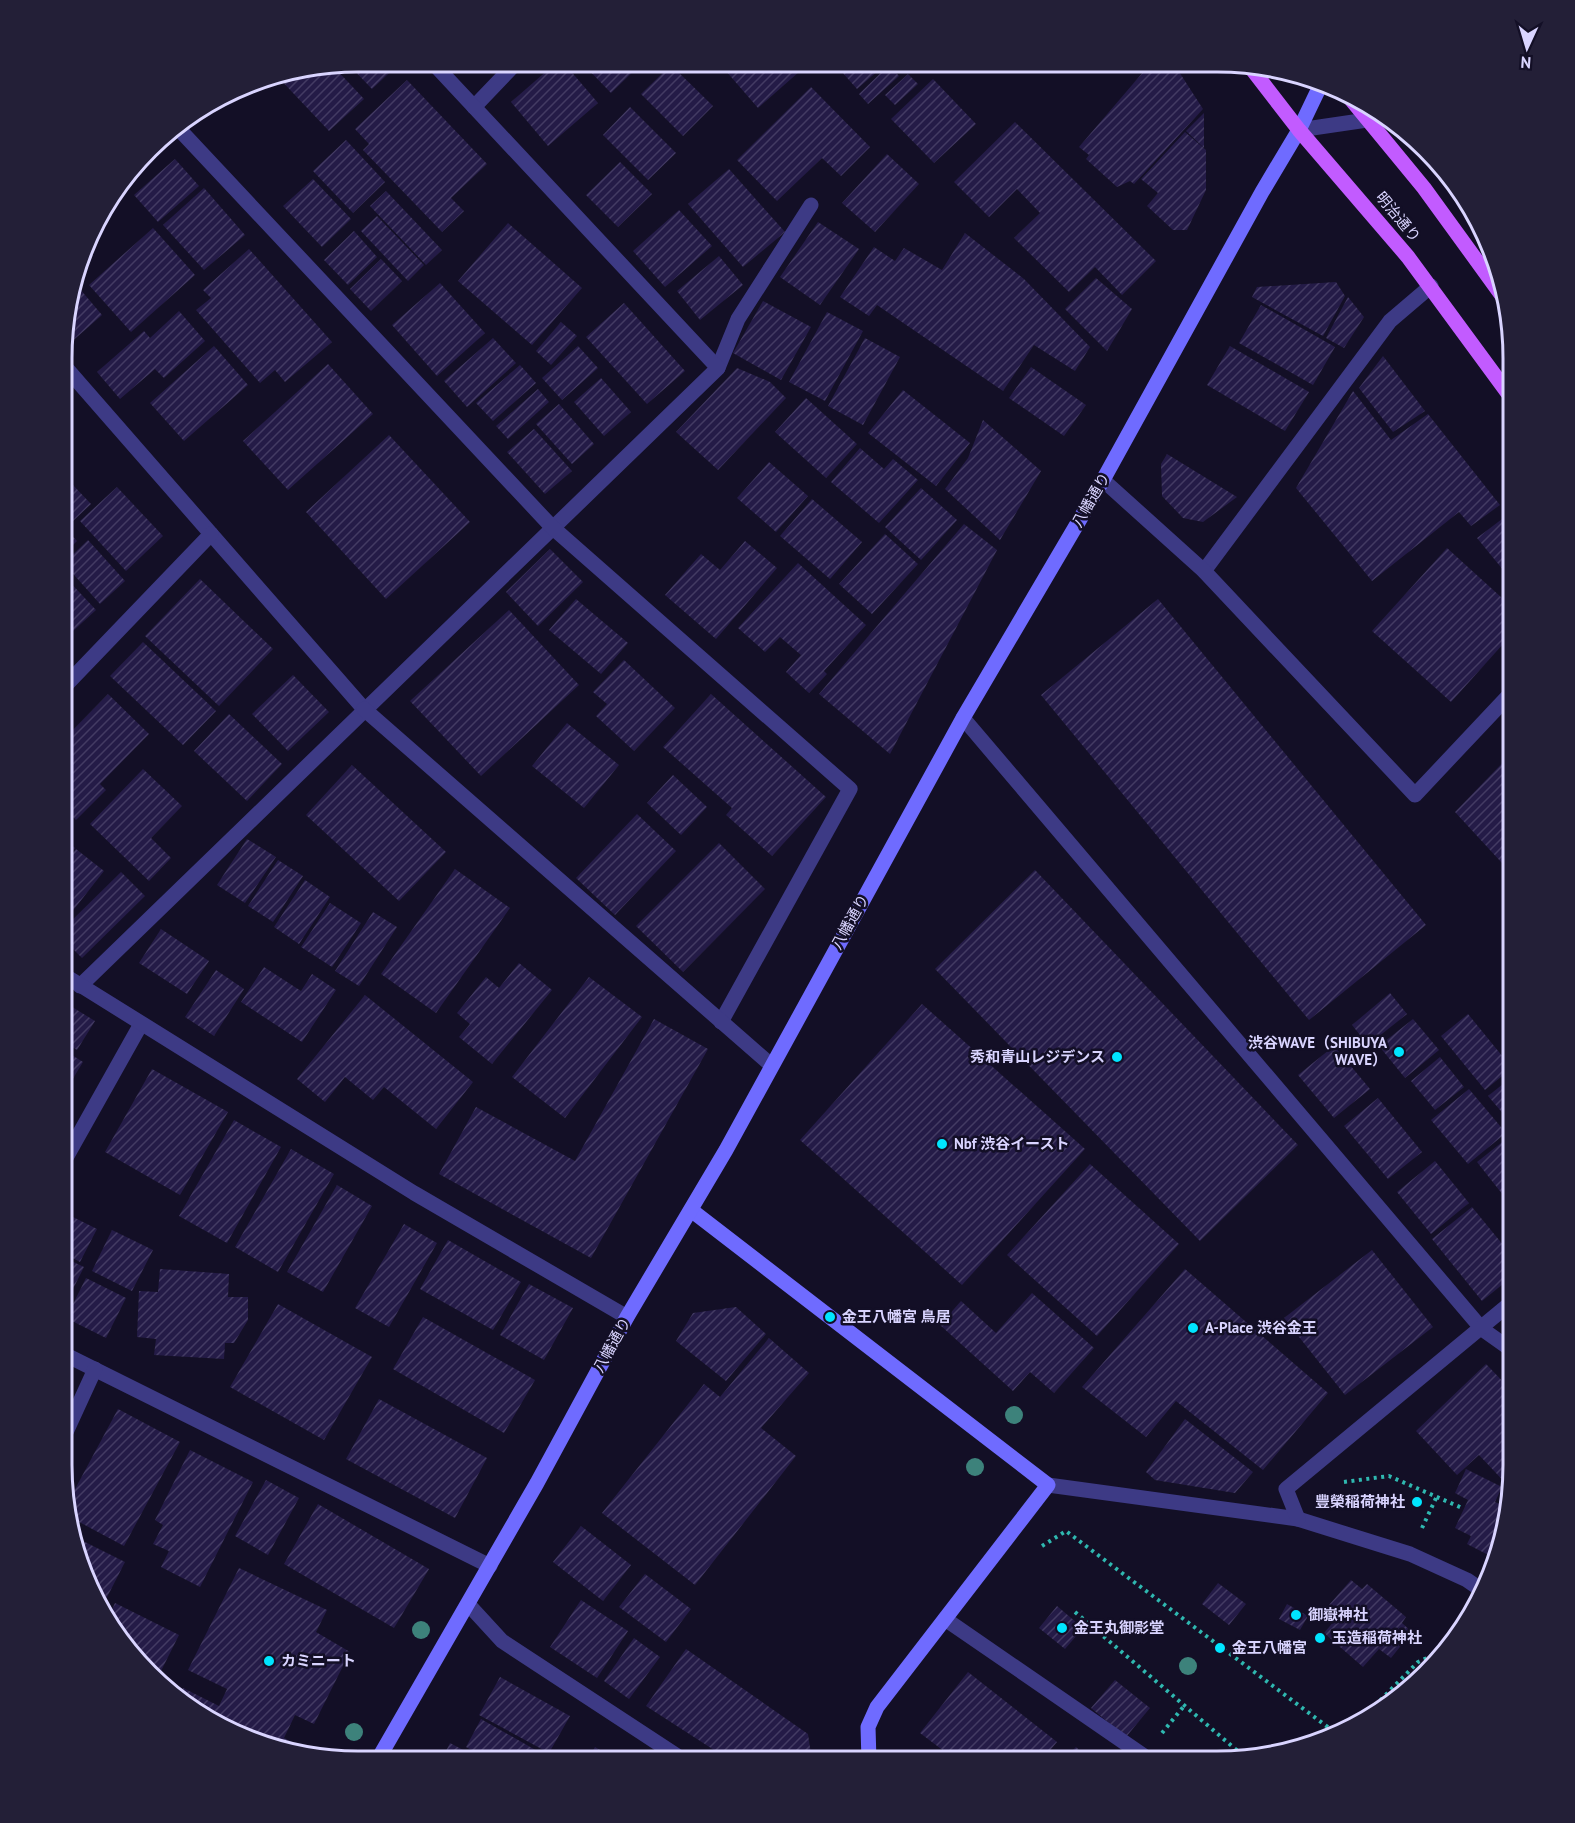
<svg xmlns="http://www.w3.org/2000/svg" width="1575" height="1823" viewBox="0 0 1575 1823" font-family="'PT Sans','Noto Sans JP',sans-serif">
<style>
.building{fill:url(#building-hatch)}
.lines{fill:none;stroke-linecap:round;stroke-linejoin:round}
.path{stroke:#2fb8b0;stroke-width:4;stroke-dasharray:3 4.5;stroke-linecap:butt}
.lane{stroke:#3d3a85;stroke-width:15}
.street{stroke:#3d3a85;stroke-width:15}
.secondary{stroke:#6f6bff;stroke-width:15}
.primary{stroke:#c25bff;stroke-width:15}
.tree{fill:#3d827b}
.poi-dot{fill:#00e5ff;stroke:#130f26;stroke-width:2}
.labels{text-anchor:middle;stroke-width:5;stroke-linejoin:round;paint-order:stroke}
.street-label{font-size:15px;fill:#d9d4ff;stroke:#130f26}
.poi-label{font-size:15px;font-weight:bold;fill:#d9d4ff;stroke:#130f26;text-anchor:start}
.rim{fill:none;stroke:#d9d4ff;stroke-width:3}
</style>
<defs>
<pattern id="building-hatch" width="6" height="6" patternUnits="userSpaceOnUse" patternTransform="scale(1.5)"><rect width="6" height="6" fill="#241b47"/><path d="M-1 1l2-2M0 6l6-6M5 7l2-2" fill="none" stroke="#433b63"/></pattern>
</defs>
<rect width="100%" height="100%" fill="#130f26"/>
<g class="building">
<polygon points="358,62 401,62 372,89 347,63"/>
<polygon points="477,62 493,62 486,70"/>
<polygon points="557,62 563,62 598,103 548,146 511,102"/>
<polygon points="581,62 643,62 611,93"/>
<polygon points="719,63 807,63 808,64 758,108"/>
<polygon points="834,63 887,63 857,89"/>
<polygon points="1150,64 1174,64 1203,109 1134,184 1130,181 1117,187 1086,159 1089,155 1079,147"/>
<polygon points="671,65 713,106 683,136 641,94"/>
<polygon points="889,65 899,76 868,104 859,94"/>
<polygon points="333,66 364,99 329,131 276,75"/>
<polygon points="908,74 918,84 895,105 885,95"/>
<polygon points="933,79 976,124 934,163 891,119"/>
<polygon points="407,80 487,164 451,198 464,211 442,232 363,150 369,144 355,129"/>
<polygon points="811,87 870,147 841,176 822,158 777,201 737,160"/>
<polygon points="630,107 676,153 648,180 603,135"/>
<polygon points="1204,113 1204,148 1186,131"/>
<polygon points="1015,122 1156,261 1122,295 1095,267 1069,292 1014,238 1040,213 1017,189 989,217 954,182"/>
<polygon points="1185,132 1206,150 1206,190 1187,230 1173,230 1147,206 1158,193 1141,179"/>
<polygon points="346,140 385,182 353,213 313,171"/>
<polygon points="887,154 919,184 875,232 842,203"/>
<polygon points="175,159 199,186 158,222 134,195"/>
<polygon points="620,162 652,194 618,227 586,195"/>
<polygon points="729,169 785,232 743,267 688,204"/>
<polygon points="313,179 351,219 322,247 283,206"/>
<polygon points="204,188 245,235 204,270 163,225"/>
<polygon points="386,191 442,250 426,265 370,206"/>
<polygon points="679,210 712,246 665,287 633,251"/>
<polygon points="377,216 424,265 408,281 361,231"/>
<polygon points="818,222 859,249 820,305 780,277"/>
<polygon points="508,223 582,288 532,345 458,281"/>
<polygon points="153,228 195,275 131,332 89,285"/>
<polygon points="354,231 377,257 348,285 324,260"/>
<polygon points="965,233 1024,279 1090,347 1075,371 1034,345 1003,391 877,305 869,316 840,297 874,247 895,261 904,248 942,270"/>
<polygon points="249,249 332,342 285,382 275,370 260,383 196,310 211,298 203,290"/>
<polygon points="719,256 743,285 700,320 677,291"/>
<polygon points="381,259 402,281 371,311 350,289"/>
<polygon points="1096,278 1132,309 1107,351 1065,309"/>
<polygon points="74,282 102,315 69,344 67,301"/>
<polygon points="1336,282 1345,296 1323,336 1252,297 1257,287"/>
<polygon points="440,283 485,333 437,376 392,325"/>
<polygon points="1348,297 1364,317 1344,348 1326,338"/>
<polygon points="763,301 811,327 781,380 733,353"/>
<polygon points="624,303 685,371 647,404 586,337"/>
<polygon points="1261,305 1335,347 1313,385 1239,343"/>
<polygon points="179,311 205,341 164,378 155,369 120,399 97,372 144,331 150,338"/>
<polygon points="827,312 863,331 825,401 789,382"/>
<polygon points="561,322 577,336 551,365 536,351"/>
<polygon points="493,338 516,363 467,407 444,381"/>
<polygon points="865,338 900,357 863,425 828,406"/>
<polygon points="214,346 248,385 184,441 150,403"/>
<polygon points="578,346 598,368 562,400 542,378"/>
<polygon points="1230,346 1309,392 1285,431 1207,385"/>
<polygon points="1383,356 1425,411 1393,432 1359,388"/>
<polygon points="328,364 373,414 288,490 243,441"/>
<polygon points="520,365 536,383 493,421 476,403"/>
<polygon points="1031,367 1086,405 1064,436 1009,398"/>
<polygon points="737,368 770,382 786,398 718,470 676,432"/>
<polygon points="601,378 631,412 604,436 574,402"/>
<polygon points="538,389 549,402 508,439 496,426"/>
<polygon points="903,390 970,443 936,486 868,433"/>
<polygon points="1353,391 1391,440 1428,414 1500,505 1471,526 1459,512 1372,581 1296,488"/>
<polygon points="806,398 857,444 826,478 775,432"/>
<polygon points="559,404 594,444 572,464 536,424"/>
<polygon points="983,420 1041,471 1000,540 945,489 968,458"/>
<polygon points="534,429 572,471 545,494 507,452"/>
<polygon points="389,435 470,522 386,599 306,512"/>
<polygon points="860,448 884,469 893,459 918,480 879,523 831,482"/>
<polygon points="1167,454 1237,497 1203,522 1183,518 1162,496 1161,464"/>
<polygon points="769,462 808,496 776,532 737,498"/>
<polygon points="72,484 91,504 73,521 66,513 66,489"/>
<polygon points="117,487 163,536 126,571 80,521"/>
<polygon points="921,488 957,520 921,560 885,527"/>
<polygon points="812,499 862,542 830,579 780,536"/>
<polygon points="1506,516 1513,526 1513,582 1477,538"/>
<polygon points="964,524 997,550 890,754 819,694"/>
<polygon points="66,529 77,541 66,552"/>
<polygon points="885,534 918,564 872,614 839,584"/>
<polygon points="88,540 125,581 100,604 66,566 66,561"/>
<polygon points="745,541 777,568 716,639 665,595 701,554 720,570"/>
<polygon points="1447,548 1513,608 1513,633 1451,702 1372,631"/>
<polygon points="550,549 583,582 538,626 506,592"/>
<polygon points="798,563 866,625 824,671 827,674 809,693 786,672 801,655 780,637 765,652 738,628"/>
<polygon points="66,578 96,610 71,633 66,627"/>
<polygon points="200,579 273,649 219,706 145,636"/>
<polygon points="576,599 628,643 601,674 549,630"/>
<polygon points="1158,599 1426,925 1309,1020 1041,695"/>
<polygon points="509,610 579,685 481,776 410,701"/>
<polygon points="143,642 216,711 183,745 110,676"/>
<polygon points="624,660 675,708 634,751 596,716 607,704 593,692"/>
<polygon points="293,675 329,712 288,751 252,714"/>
<polygon points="108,694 149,734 100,784 106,790 76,820 65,809 65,738"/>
<polygon points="711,694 826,797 772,856 726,815 732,808 663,747"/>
<polygon points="229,714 282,764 247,801 194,751"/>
<polygon points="567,723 619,765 584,808 532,766"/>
<polygon points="1513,752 1513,875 1455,812"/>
<polygon points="352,765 446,852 399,901 306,815"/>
<polygon points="143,769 182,806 151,838 171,858 149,881 90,824"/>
<polygon points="673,775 707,807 681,835 647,803"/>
<polygon points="637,814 676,851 615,915 576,878"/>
<polygon points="65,839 75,848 64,861 64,850"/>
<polygon points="247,839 276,857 245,903 217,885"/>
<polygon points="719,843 765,889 683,972 636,926"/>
<polygon points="76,849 104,871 64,922 64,864"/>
<polygon points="278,860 303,876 273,922 248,906"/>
<polygon points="455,869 510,908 436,1013 381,974"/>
<polygon points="1035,870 1298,1145 1200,1241 935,969"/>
<polygon points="121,872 145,896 82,958 64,940 64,928"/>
<polygon points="305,880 330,897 299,944 274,927"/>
<polygon points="330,903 361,923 332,967 301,947"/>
<polygon points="373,912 397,927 359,986 335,971"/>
<polygon points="161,929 209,961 187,994 139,963"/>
<polygon points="1513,947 1513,967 1503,957"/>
<polygon points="519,963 552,990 492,1064 459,1037 470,1024 457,1013 486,977 499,988"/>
<polygon points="264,967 301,991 312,974 336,990 302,1042 241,1002"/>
<polygon points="216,970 244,989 214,1036 185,1017"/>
<polygon points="589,977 642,1017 565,1118 512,1077"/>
<polygon points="1390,993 1407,1014 1368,1045 1352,1025"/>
<polygon points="365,995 473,1082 436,1129 384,1087 373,1100 345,1077 325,1102 297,1079"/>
<polygon points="64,1002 95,1021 77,1050 64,1042"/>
<polygon points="922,1004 1085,1149 962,1285 800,1140"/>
<polygon points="1468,1014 1512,1068 1485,1090 1441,1036"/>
<polygon points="654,1019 708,1049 591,1258 439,1174 476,1107 575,1161"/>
<polygon points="1413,1019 1439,1050 1405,1078 1379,1046"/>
<polygon points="1334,1046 1370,1089 1334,1118 1298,1075"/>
<polygon points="64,1050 83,1062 63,1095 63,1073"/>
<polygon points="1440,1057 1464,1087 1435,1110 1411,1081"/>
<polygon points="152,1069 228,1112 180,1195 105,1152"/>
<polygon points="1513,1076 1513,1112 1506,1117 1488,1096"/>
<polygon points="1469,1089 1506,1133 1468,1164 1431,1120"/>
<polygon points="1378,1098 1422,1152 1388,1179 1344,1126"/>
<polygon points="234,1120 281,1147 227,1243 179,1216"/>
<polygon points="1511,1135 1513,1138 1513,1187 1503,1195 1477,1162"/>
<polygon points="291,1149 334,1174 278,1272 235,1247"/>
<polygon points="1435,1161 1469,1203 1431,1234 1397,1192"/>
<polygon points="1090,1164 1179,1244 1097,1336 1007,1255"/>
<polygon points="337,1185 372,1206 323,1292 287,1272"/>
<polygon points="1513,1193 1513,1211 1504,1200"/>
<polygon points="1472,1207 1513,1257 1513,1276 1482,1301 1432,1239"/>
<polygon points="63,1212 97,1229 80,1262 63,1253"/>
<polygon points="404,1224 437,1243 389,1327 355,1308"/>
<polygon points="112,1230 153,1250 132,1291 92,1271"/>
<polygon points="448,1240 521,1282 493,1330 420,1289"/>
<polygon points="1372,1250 1433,1327 1345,1395 1284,1318"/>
<polygon points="63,1257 84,1267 62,1311 62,1267"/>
<polygon points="160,1269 229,1274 228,1297 248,1297 248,1320 234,1343 225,1343 224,1359 154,1355 156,1339 137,1337 139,1291 158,1292"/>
<polygon points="1185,1269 1328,1393 1263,1470 1176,1401 1146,1437 1082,1387"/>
<polygon points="86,1278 126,1298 106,1338 66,1318"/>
<polygon points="529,1284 573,1308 544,1360 500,1335"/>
<polygon points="1032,1293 1094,1348 1054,1393 1030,1372 1013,1391 940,1325 961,1301 996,1333"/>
<polygon points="278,1304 372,1357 324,1440 230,1387"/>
<polygon points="736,1307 766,1334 726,1381 676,1341 693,1313"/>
<polygon points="423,1317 535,1380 504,1433 393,1369"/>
<polygon points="769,1338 809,1373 761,1428 796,1456 695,1585 602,1513 704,1384 720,1397"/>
<polygon points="1486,1364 1513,1392 1512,1490 1479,1455 1457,1475 1416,1431"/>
<polygon points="379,1399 487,1458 455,1518 346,1459"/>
<polygon points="118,1409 180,1442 124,1546 68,1516 67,1504"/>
<polygon points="1185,1419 1253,1472 1235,1493 1155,1480 1146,1472"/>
<polygon points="190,1450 253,1482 200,1587 161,1567 169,1551 153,1544 163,1525 155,1520"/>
<polygon points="1466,1469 1502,1487 1495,1502 1508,1508 1498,1560 1467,1544 1471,1536 1455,1528 1468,1500 1455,1493"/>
<polygon points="266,1480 299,1498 268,1555 235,1536"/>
<polygon points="318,1504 429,1569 394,1628 284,1564"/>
<polygon points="581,1526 631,1565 603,1601 553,1562"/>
<polygon points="71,1535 125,1562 103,1605 96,1601"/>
<polygon points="239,1568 327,1610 316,1632 350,1652 314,1724 295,1715 284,1738 305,1749 303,1754 263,1746 194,1712 178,1698 183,1688 219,1706 227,1689 188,1670"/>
<polygon points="645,1574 691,1609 666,1642 619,1607"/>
<polygon points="1351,1580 1362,1589 1367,1584 1406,1617 1402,1623 1412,1632 1391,1658 1379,1649 1363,1667 1324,1633 1340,1614 1329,1605"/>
<polygon points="1218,1583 1246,1604 1229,1625 1202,1604"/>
<polygon points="581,1600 628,1631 597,1678 550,1647"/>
<polygon points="115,1603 179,1635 156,1681 107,1620"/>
<polygon points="1287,1604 1308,1616 1300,1630 1279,1619"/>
<polygon points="1057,1606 1083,1628 1065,1649 1039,1628"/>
<polygon points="634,1638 660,1657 629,1699 604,1681"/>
<polygon points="686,1649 808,1734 812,1761 731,1761 646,1706"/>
<polygon points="968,1672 1057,1742 1041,1761 957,1761 920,1733"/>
<polygon points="500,1677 570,1716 549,1753 479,1715"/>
<polygon points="1115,1680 1150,1708 1126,1737 1091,1708"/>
<polygon points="481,1719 546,1756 543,1761 492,1761 466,1747"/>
<polygon points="450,1743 484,1761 441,1761"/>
<polygon points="595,1747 619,1761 587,1761"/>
<polygon points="1076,1747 1091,1761 1062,1761"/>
</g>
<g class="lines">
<g class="path">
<polyline points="1344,1482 1389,1476 1462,1508"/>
<polyline points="1422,1528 1437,1496"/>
<polyline points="1042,1546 1066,1531 1337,1734"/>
<polyline points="1075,1612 1247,1759"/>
<polyline points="1354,1727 1418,1662 1447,1649"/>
<polyline points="1162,1733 1184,1706"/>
</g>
<g class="lane">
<polyline points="474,107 517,62"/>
<polyline points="718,368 738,319 811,205"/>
<polyline points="67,369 364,709"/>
<polyline points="1204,571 1390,321 1431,286"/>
<polyline points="65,686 211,534"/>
<polyline points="80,986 718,368 432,62"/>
<polyline points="63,1163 141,1024"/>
<polyline points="945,1619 1144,1756"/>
</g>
<g class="street">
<polyline points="177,127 552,527 850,789 721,1022"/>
<polyline points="1299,130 1367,120 1383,113"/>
<polyline points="162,135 163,135"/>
<polyline points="1103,480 1204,571 1415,795 1513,691"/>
<polyline points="364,709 771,1065"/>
<polyline points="963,718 1482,1329 1513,1351"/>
<polyline points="64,975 414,1193 627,1317"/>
<polyline points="62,1353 490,1566"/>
<polyline points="62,1441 95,1369"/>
<polyline points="1048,1485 1298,1519 1410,1554 1467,1580 1483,1591"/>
<polyline points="1298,1519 1286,1489 1513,1301"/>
<polyline points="468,1604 502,1641 685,1761"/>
</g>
<g class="secondary">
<polyline points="691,1210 1048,1485 877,1707 868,1727 869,1761"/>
<polyline points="377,1761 537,1483 627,1317 726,1150 963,718 1103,480 1262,192 1299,130 1322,82"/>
</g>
<g class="primary">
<polyline points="1248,64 1299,130 1408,257 1513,400"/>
<polyline points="1345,92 1424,188 1506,301"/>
</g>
</g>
<g class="tree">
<circle cx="1014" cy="1415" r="9"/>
<circle cx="975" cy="1467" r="9"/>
<circle cx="421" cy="1630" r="9"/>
<circle cx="1188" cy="1666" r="9"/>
<circle cx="354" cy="1732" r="9"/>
</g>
<g class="poi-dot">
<circle cx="1399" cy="1052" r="6"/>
<circle cx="1117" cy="1057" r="6"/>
<circle cx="942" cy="1144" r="6"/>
<circle cx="830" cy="1317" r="6"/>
<circle cx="1193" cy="1328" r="6"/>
<circle cx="1417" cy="1502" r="6"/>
<circle cx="1296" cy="1615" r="6"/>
<circle cx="1062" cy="1628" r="6"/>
<circle cx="1320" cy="1638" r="6"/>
<circle cx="1220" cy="1648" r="6"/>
<circle cx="269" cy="1661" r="6"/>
</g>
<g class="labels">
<g class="street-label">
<text transform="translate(1398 217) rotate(50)" y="5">明治通り</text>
<text transform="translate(1091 500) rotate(-60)" y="5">八幡通り</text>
<text transform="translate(850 922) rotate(-61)" y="5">八幡通り</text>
<text transform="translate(612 1345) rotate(-61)" y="5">八幡通り</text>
</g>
<g class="poi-label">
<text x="1387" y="1048" text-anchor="end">渋谷WAVE（SHIBUYA<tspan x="1387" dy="17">WAVE）</tspan></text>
<text x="1105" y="1062" text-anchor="end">秀和青山レジデンス</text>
<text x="954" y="1149">Nbf 渋谷イースト</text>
<text x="842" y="1322">金王八幡宮 鳥居</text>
<text x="1205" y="1333">A-Place 渋谷金王</text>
<text x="1405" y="1507" text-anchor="end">豐榮稲荷神社</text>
<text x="1308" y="1620">御嶽神社</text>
<text x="1074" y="1633">金王丸御影堂</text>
<text x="1332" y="1643">玉造稲荷神社</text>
<text x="1232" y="1653">金王八幡宮</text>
<text x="281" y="1666">カミニート</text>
</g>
</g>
<path d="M0 0H1575V1823H0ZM358 72H1217A286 286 0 0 1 1503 358V1465A286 286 0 0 1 1217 1751H358A286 286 0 0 1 72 1465V358A286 286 0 0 1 358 72Z" fill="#231f37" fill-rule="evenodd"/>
<path class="rim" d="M358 72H1217A286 286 0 0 1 1503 358V1465A286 286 0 0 1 1217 1751H358A286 286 0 0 1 72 1465V358A286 286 0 0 1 358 72Z"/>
<g transform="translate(1527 48) rotate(184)" stroke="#130f26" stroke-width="4.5" paint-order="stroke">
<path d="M0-4.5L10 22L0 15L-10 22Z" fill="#d9d4ff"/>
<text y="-9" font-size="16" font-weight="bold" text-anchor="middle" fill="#d9d4ff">N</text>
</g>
</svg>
